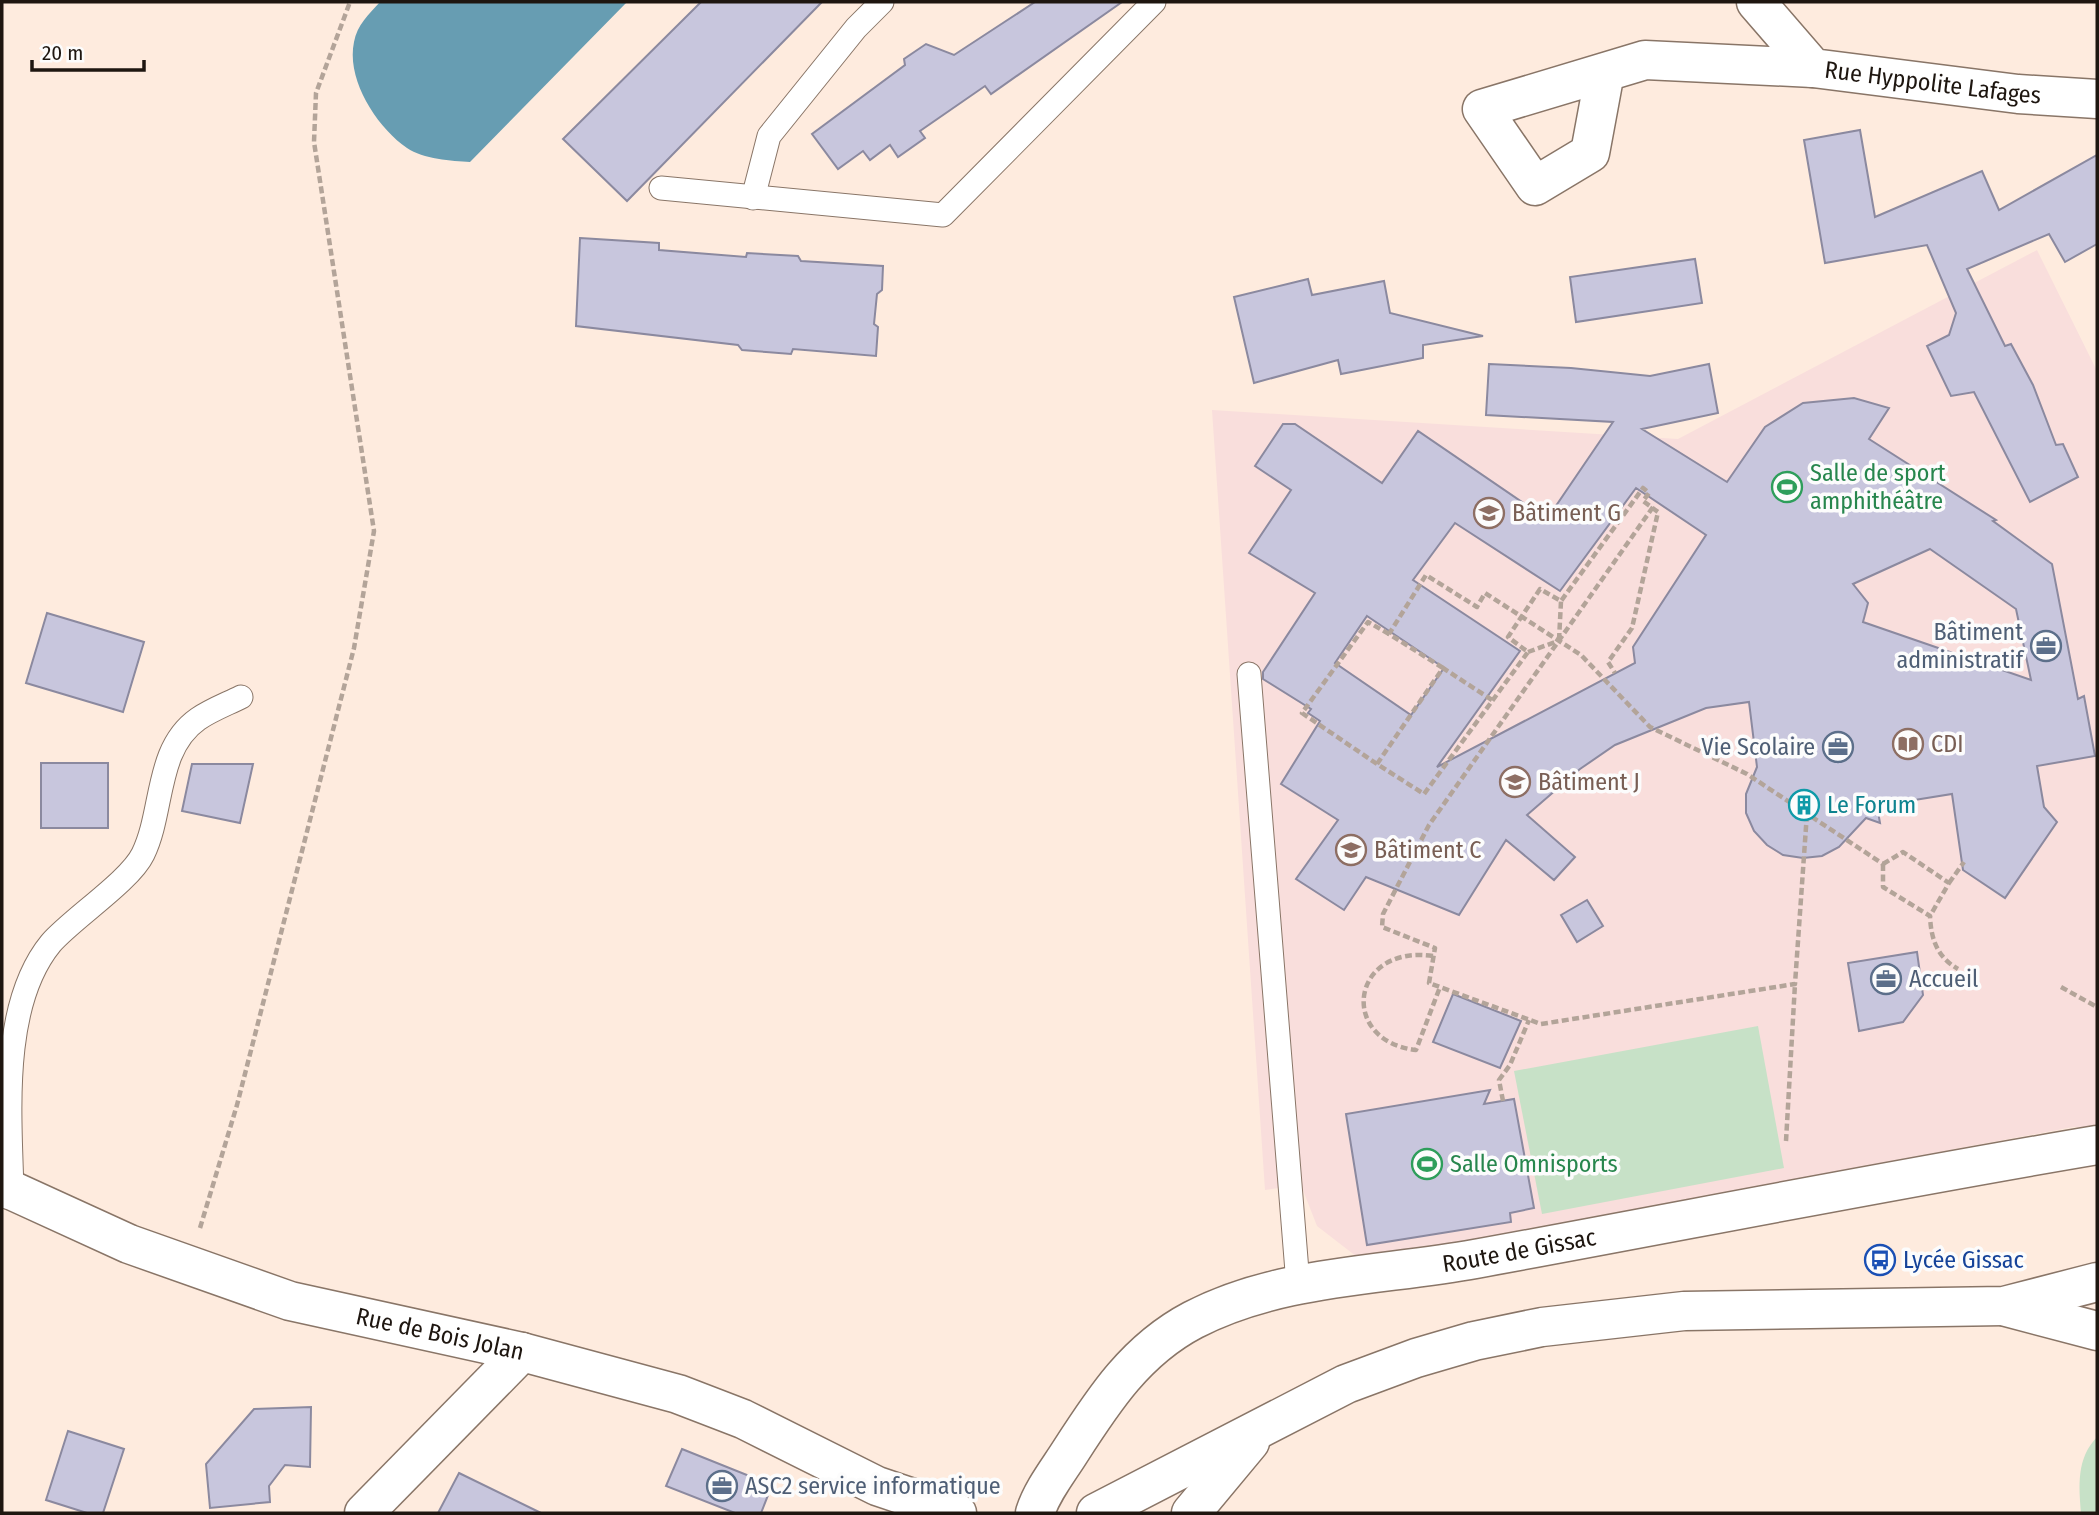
<svg xmlns="http://www.w3.org/2000/svg" width="2099" height="1515" viewBox="0 0 2099 1515" font-family="'Fira Sans Condensed',sans-serif">
<style>
.education{fill:#f9dedc}
.green{fill:#c7e1c7}
.water{fill:#679db2}
.building{fill:#c8c6dd;stroke:#8b899f;stroke-width:2;fill-rule:evenodd}
.lines{fill:none;stroke-linecap:round;stroke-linejoin:round}
.lane-casing{stroke:#897567;stroke-width:25}
.street-casing{stroke:#897567;stroke-width:41}
.secondary-casing{stroke:#897567;stroke-width:41}
.primary-casing{stroke:#897567;stroke-width:41}
.path{stroke:#b3a499;stroke-width:4.5;stroke-dasharray:7 3.5;stroke-linecap:butt}
.lane{stroke:#fff;stroke-width:23}
.street{stroke:#fff;stroke-width:38}
.secondary{stroke:#fff;stroke-width:38}
.primary{stroke:#fff;stroke-width:38}
.labels{text-anchor:middle;stroke-width:7;stroke-linejoin:round;paint-order:stroke}
.street-label{font-size:24px;fill:#1e1610;stroke:#fcfcfc}
.leisure-label{font-size:24px;fill:#27864d;stroke:#fcfcfc;text-anchor:start}
.education-label{font-size:24px;fill:#785e54;stroke:#fcfcfc;text-anchor:start}
.service-label{font-size:24px;fill:#4e5e75;stroke:#fcfcfc;text-anchor:end}
.culture-label{font-size:24px;fill:#0d838f;stroke:#fcfcfc;text-anchor:start}
.transit-label{font-size:24px;fill:#164399;stroke:#fcfcfc;text-anchor:start}
</style>
<rect width="100%" height="100%" fill="#feebde"/>
<polygon class="education" points="2037,250 2097,371 2097,1127 2073,1127 1361,1260 1317,1226 1301,1185 1265,1190 1212,410 1678,439"/>
<g class="green">
<polygon points="1758,1026 1784,1168 1542,1214 1514,1071"/>
<path d="M2097,1437v76h-16c-2,-27 -5,-54 16,-76z"/>
</g>
<path class="water" d="M380,2h247l-157,160c-18,-1 -47,-3 -63,-14 -30,-21 -61,-68 -53,-106 3,-17 15,-28 26,-40z"/>
<g class="building">
<polygon points="701,2 822,2 627,201 563,139"/>
<polygon points="1035,2 1122,2 991,94 985,86 920,131 925,138 898,157 890,145 870,160 863,151 838,169 812,134 905,65 904,59 926,44 954,55"/>
<polygon points="1860,130 1875,217 1982,171 1999,210 2097,155 2097,244 2065,262 2049,234 1967,269 2005,346 2011,344 2033,385 2056,445 2063,444 2078,477 2030,502 1974,392 1951,396 1927,346 1949,335 1956,313 1927,245 1825,263 1804,140"/>
<polygon points="580,238 659,243 659,250 746,257 747,253 798,256 801,261 883,266 882,290 877,294 874,324 878,327 876,356 793,349 791,354 766,352 742,350 738,345 576,326"/>
<polygon points="1695,259 1702,303 1576,322 1570,277"/>
<polygon points="1308,279 1312,295 1384,281 1390,313 1483,336 1423,345 1423,358 1341,374 1338,360 1254,383 1234,297"/>
<path d="M1489,364l82,4 79,8 59,-12 9,49 -76,16 85,53 38,-55 38,-24 51,-5 35,10 -20,31 127,81 -3,1 59,43 26,135 6,-3 11,60 -58,10 7,41 13,15 -52,76 -42,-28 -11,-76 -75,12 3,17 -14,-5 -27,29 -17,9 -19,2 -20,-3 -16,-10 -13,-14 -8,-18v-19l11,-27 -8,-65 -43,6 -91,37 -35,24 -53,46 48,42 -21,23 -48,-40 -47,75 -93,-38 -22,33 -48,-31 42,-59 -57,-36 39,-63 -12,-8 3,-4 -48,-30v-7l52,-79 -66,-40 42,-63 -36,-24 28,-42h12l87,59 36,-52 129,88 66,-97 -127,-7zM1636,488l70,47 -73,112 2,16 -198,104 83,-116 -107,-71 42,-57 105,68zM1930,549l86,60 15,71 -168,-58 5,-19 -15,-19zM1367,616l77,52 -33,47 -76,-52z"/>
<polygon points="47,613 144,642 123,712 26,683"/>
<rect x="41" y="763" width="67" height="65"/>
<polygon points="192,764 253,764 240,823 182,811"/>
<polygon points="1587,900 1603,926 1577,942 1561,915"/>
<polygon points="1917,952 1923,995 1903,1022 1859,1031 1848,963"/>
<polygon points="1453,994 1521,1021 1500,1068 1433,1042"/>
<polygon points="1490,1090 1484,1104 1514,1099 1534,1208 1510,1213 1511,1222 1367,1245 1346,1114"/>
<polygon points="311,1407 310,1467 285,1465 269,1486 270,1502 210,1508 206,1464 254,1409"/>
<polygon points="68,1431 124,1449 103,1513 87,1513 46,1500"/>
<polygon points="682,1449 772,1485 761,1513 735,1513 666,1486"/>
<polygon points="459,1473 541,1513 438,1513"/>
</g>
<g class="lines">
<g class="lane-casing">
<g id="lane">
<polyline points="661,188 943,215 1154,2"/>
<polyline points="753,198 769,136 856,28 882,2"/>
<polyline points="1249,674 1298,1284"/>
<path d="M6,1197l6,-6c-2,-76 -12,-186 39,-248 22,-25 79,-62 92,-89 21,-43 12,-105 55,-135 13,-9 29,-15 43,-22"/>
</g>
</g>
<g class="street-casing">
<g id="street">
<path id="s1" d="M1756,2l57,66 205,26 79,5"/>
<polyline points="1605,72 1590,153 1535,186 1482,109 1645,60 1813,68"/>
<polyline points="364,1513 522,1352"/>
<path id="s2" d="M1035,1513c7,-22 23,-42 35,-61 34,-53 66,-102 123,-132 86,-45 189,-44 282,-61 208,-38 414,-79 622,-114"/>
</g>
</g>
<g class="secondary-casing">
<g id="secondary">
<path id="s3" d="M2,1186l127,58 161,57 232,51 156,42 65,25 134,67 80,27"/>
</g>
</g>
<g class="primary-casing">
<g id="primary">
<polyline points="2006,1307 2097,1331"/>
<polyline points="1096,1513 1346,1384 1416,1358 1474,1341 1542,1327 1684,1311 2004,1306 2097,1282"/>
<polyline points="1191,1513 1250,1442"/>
</g>
</g>
<g class="path">
<polyline points="1653,507 1429,825 1383,914 1382,927 1435,948 1429,983 1541,1024 1795,984 1807,813"/>
<polyline points="1559,640 1561,601"/>
<polyline points="1528,652 1558,641"/>
<polyline points="1443,668 1389,634 1426,575 1477,607 1485,593 1581,655 1650,727 1747,774 1883,864"/>
<polyline points="1492,700 1443,668 1377,764 1424,794 1528,652 1508,637 1540,589 1561,601 1643,488 1649,493 1643,501 1658,512 1632,628 1608,662 1615,673"/>
<polyline points="1377,764 1302,713 1368,622 1389,634"/>
<path d="M1883,864v23l47,29c1,23 7,41 28,53"/>
<polyline points="1883,864 1903,852 1949,883 1930,916"/>
<polyline points="1949,883 1964,862"/>
<path d="M1433,956c-83,-12 -95,85 -17,94l24,-63"/>
<polyline points="2061,987 2097,1007"/>
<polyline points="1503,1101 1499,1080 1510,1065 1529,1020"/>
<polyline points="1786,1141 1795,984"/>
<polyline points="200,1228 237,1105 354,648 374,531 314,142 316,93 350,2"/>
</g>
<use href="#lane" class="lane"/>
<use href="#street" class="street"/>
<use href="#secondary" class="secondary"/>
<use href="#primary" class="primary"/>
</g>
<defs>
<g id="stadium-ring" transform="scale(1.575)"><circle r="9.5" fill="#fcfcfc" stroke="#2e9e5b" stroke-width="1.5"/><path d="M0-5a6.5 5 0 1 0 0 10a6.5 5 0 1 0 0-10ZM-3.5-1.8h7v3.6h-7Z" fill="#2e9e5b"/></g>
<g id="school-ring" transform="scale(1.575)"><circle r="9.5" fill="#fcfcfc" stroke="#8d6e63" stroke-width="1.5"/><path d="M0-5L7-2L0 1L-7-2ZM-4 1L0 2.5L4 1V4Q0 6-4 4Z" fill="#8d6e63"/></g>
<g id="office-ring" transform="scale(1.575)"><circle r="9.5" fill="#fcfcfc" stroke="#5c6f8a" stroke-width="1.5"/><path d="M-6-3h4V-5.5h4V-3h4V5H-6ZM-1-4.5V-3h2v-1.5ZM-6 0V1H6V0Z" fill="#5c6f8a"/></g>
<g id="library-ring" transform="scale(1.575)"><circle r="9.5" fill="#fcfcfc" stroke="#8d6e63" stroke-width="1.5"/><path d="M-6-4Q-3-5.5-.7-3.5V5Q-3 3-6 4ZM6-4Q3-5.5 .7-3.5V5Q3 3 6 4Z" fill="#8d6e63"/></g>
<g id="building-ring" transform="scale(1.575)"><circle r="9.5" fill="#fcfcfc" stroke="#0f9aa8" stroke-width="1.5"/><path d="M-4-6H4V6H1V3H-1V6H-4ZM-2.5-4.3h1.7v1.8h-1.7ZM.8-4.3h1.7v1.8H.8ZM-2.5-1h1.7V.8h-1.7ZM.8-1h1.7V.8H.8Z" fill="#0f9aa8"/></g>
<g id="bus-ring" transform="scale(1.575)"><circle r="9.5" fill="#fcfcfc" stroke="#1a4fb4" stroke-width="1.5"/><path d="M-5-6H5V4H4V6H2V4H-2V6H-4V4H-5ZM-3.5-4V0h7V-4ZM-3.5 1.2v1.5H-2V1.2ZM2 1.2v1.5H3.5V1.2Z" fill="#1a4fb4"/></g>
</defs>
<g fill-rule="evenodd">
<use href="#stadium-ring" x="1787" y="487"/>
<use href="#school-ring" x="1489" y="513"/>
<use href="#office-ring" x="2046" y="646"/>
<use href="#library-ring" x="1908" y="744"/>
<use href="#office-ring" x="1838" y="747"/>
<use href="#school-ring" x="1515" y="782"/>
<use href="#building-ring" x="1804" y="805"/>
<use href="#school-ring" x="1351" y="850"/>
<use href="#office-ring" x="1886" y="979"/>
<use href="#stadium-ring" x="1427" y="1164"/>
<use href="#bus-ring" x="1880" y="1260"/>
<use href="#office-ring" x="722" y="1486"/>
</g>
<g class="labels">
<g class="street-label">
<text dy="8" stroke="none"><textPath href="#s1" startOffset="208">Rue Hyppolite Lafages</textPath></text>
<text dy="8" stroke="none"><textPath href="#s2" startOffset="588">Route de Gissac</textPath></text>
<text dy="8" stroke="none"><textPath href="#s3" startOffset="464">Rue de Bois Jolan</textPath></text>
</g>
<g class="leisure-label">
<text x="1810" y="481">Salle de sport<tspan x="1810" dy="28">amphithéâtre</tspan></text>
<text x="1450" y="1172">Salle Omnisports</text>
</g>
<g class="education-label">
<text x="1512" y="521">Bâtiment G</text>
<text x="1931" y="752">CDI</text>
<text x="1538" y="790">Bâtiment J</text>
<text x="1374" y="858">Bâtiment C</text>
</g>
<g class="service-label">
<text x="2023" y="640">Bâtiment<tspan x="2023" dy="28">administratif</tspan></text>
<text x="1815" y="755">Vie Scolaire</text>
<text x="1909" y="987" text-anchor="start">Accueil</text>
<text x="745" y="1494" text-anchor="start">ASC2 service informatique</text>
</g>
<g class="culture-label">
<text x="1827" y="813">Le Forum</text>
</g>
<g class="transit-label">
<text x="1903" y="1268">Lycée Gissac</text>
</g>
</g>
<rect width="2099" height="1515" fill="none" stroke="#1e1610" stroke-width="7"/>
<path d="M32 60v10h112v-10" fill="none" stroke="#1e1610" stroke-width="3.5"/>
<text x="42" y="60" font-size="21" fill="#1e1610" stroke="#fcfcfc" stroke-width="5" paint-order="stroke">20 m</text>
</svg>
